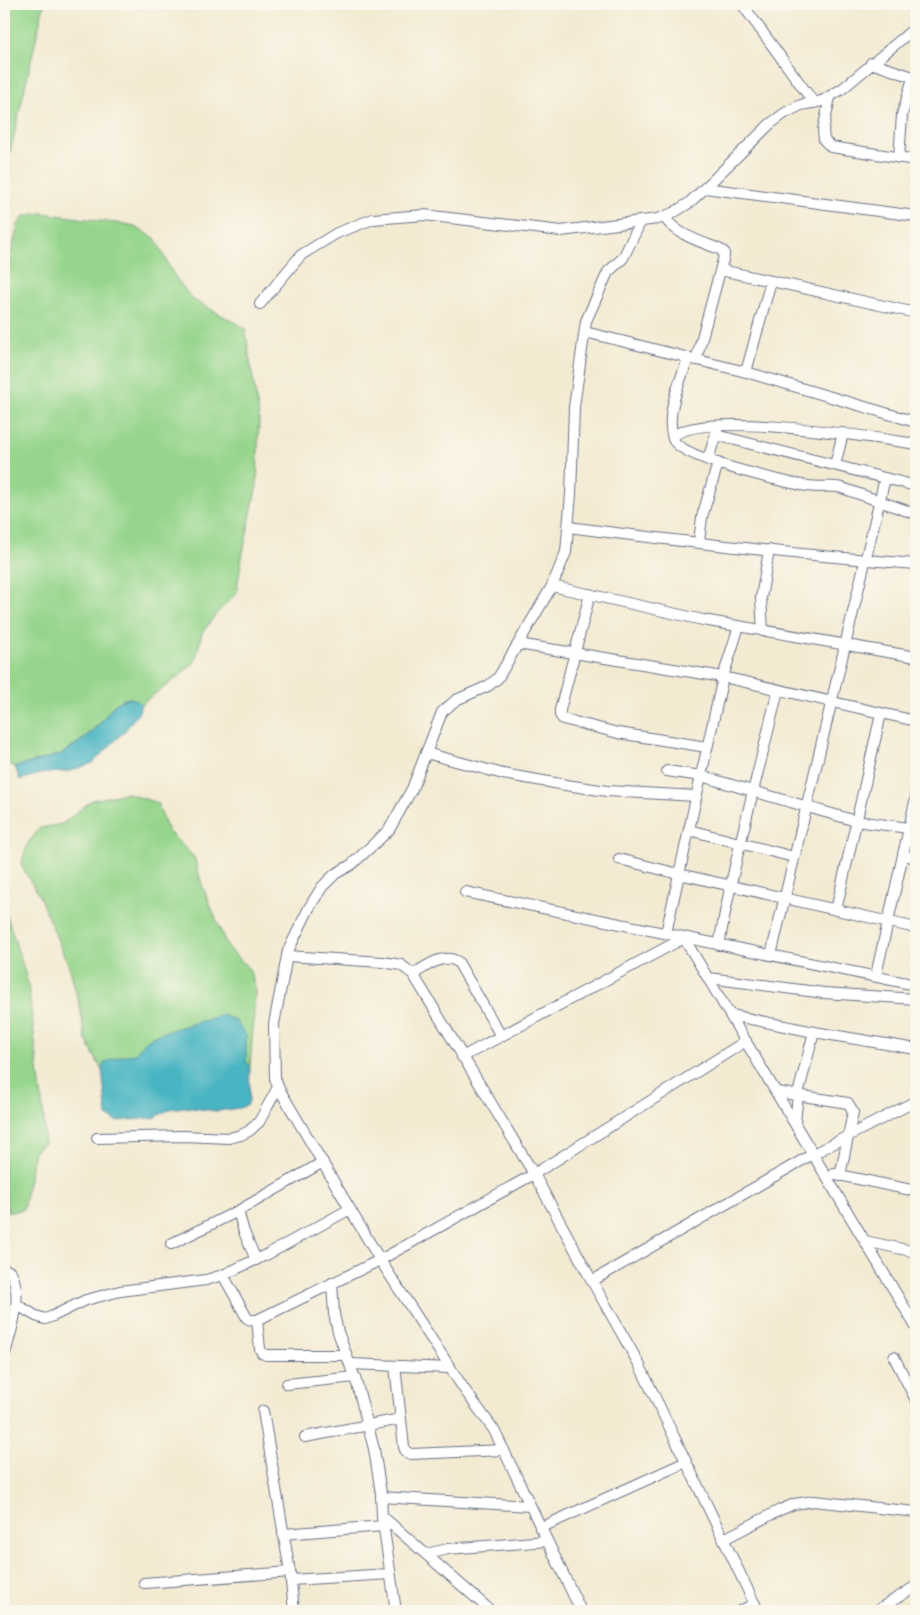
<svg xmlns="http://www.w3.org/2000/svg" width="920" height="1615" viewBox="0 0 920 1615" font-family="'IM FELL English',serif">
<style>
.green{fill:#96d68c;stroke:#588275}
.water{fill:#48b5c3;stroke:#327290}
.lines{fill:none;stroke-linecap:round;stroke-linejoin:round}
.minor-casing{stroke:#677087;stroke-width:12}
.minor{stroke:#fff;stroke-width:10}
</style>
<rect width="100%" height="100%" fill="#fbf7ec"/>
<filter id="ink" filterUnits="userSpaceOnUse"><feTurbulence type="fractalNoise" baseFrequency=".02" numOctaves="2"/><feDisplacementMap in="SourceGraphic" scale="10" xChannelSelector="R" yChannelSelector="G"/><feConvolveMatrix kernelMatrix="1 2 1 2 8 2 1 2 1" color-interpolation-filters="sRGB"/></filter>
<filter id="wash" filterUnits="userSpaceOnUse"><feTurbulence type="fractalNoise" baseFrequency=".0096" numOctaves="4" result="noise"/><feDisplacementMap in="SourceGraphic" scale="20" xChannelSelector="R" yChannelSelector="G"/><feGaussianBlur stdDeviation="1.12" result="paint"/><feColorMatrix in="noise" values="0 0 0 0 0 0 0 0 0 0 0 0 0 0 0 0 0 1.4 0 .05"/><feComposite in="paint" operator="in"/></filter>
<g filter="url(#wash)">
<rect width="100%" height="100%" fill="#f3ead2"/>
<g class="green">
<polygon points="4,4 44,4 4,179"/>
<polygon points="42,213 131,225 155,238 173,274 192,299 245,328 259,417 257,485 242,557 236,594 216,614 202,633 195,662 177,678 141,704 136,700 131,698 123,699 114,705 98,725 82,740 61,754 15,767 4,762 4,284 18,225 24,216"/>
<polygon points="127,793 157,803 168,831 194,857 202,885 227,946 249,969 255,986 255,998 250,1068 246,1061 246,1036 144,1042 135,1054 121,1056 104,1063 102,1070 85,1038 81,1012 70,969 39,896 21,865 28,843 40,828 62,824 92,800"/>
<polygon points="4,906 28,983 44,1119 44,1143 34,1151 23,1210 8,1212 4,1182"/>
</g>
<g class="water">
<path d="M131,698l5,2 5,4 -2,8 -16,21 -30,30 -23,8 -30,3 -20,6 -5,-13c14,-4 34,-8 46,-13 13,-7 28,-18 38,-29 10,-12 14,-25 32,-27z"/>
<polygon points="222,1015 235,1020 246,1036 246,1061 250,1068 249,1100 247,1105 240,1108 216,1111 184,1107 170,1109 154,1118 116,1121 107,1116 102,1070 104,1063 121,1056 135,1054 144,1042 158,1034"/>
</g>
</g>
<g filter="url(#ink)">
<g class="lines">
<g class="minor-casing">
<g id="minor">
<polyline points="742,4 814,103"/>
<polyline points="871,63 916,78"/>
<polyline points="830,97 823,130 824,140 831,147 916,160"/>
<polyline points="899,158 902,115 913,78"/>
<polyline points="705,188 916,216"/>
<path d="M664,217c13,18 35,24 55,32l5,3v4l-28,104"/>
<polyline points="721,270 916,313"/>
<polyline points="260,304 301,255 337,233 373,219 424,215 561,231 658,219 673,213 689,203 705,188 770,124 785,113 801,105 822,101 842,89 916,27"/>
<polyline points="585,332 746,372 916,422"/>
<path d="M688,358c-8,25 -23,54 -15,81 5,19 114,44 135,47 11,2 23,-1 34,2l74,26"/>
<polyline points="746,372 771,281"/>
<polyline points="716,435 916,486"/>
<path d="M673,437c26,-28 202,1 243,7"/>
<polyline points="708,460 717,430"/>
<polyline points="835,465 843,433"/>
<path d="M568,527c116,15 232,28 348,37"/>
<polyline points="699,542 702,517 718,463"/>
<polyline points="552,586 703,620 916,657"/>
<polyline points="590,594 560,710 560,715 563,719 618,733 707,747"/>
<polyline points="763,631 761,598 769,550"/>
<polyline points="518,644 723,677 916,721"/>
<polyline points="426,753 503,774 566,785 607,791 696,796"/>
<polyline points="667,771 701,776 856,821 916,829"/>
<polyline points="689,830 794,857"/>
<polyline points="903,855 916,858"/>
<polyline points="619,859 679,874 916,928"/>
<polyline points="465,892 916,985"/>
<polyline points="836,910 881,714"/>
<polyline points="666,933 723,677 739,626"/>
<path d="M719,945c15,-86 39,-170 59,-255"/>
<polyline points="771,955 885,478"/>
<polyline points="287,956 383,962 401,965 413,974 534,1174 592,1281 639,1364 758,1611"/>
<path d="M413,974c13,-7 30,-22 45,-12l43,74"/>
<polyline points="876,975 916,797"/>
<polyline points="709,978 824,993 916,999"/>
<polyline points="731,1015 814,1032 916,1049"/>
<polyline points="462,1057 684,938 916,1327"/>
<polyline points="777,1092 848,1103 853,1112 840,1176"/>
<polyline points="795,1123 798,1094 814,1032"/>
<polyline points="97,1138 183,1136 229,1138 241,1135 249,1131 259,1122 278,1087"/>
<polyline points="834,1174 916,1191"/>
<polyline points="238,1211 244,1232 256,1260"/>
<polyline points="865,1241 916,1252"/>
<polyline points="171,1244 238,1211 323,1162"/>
<path d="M4,1269l7,3c13,27 0,58 -7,85"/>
<polyline points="223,1275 247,1318 251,1320 257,1320 380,1260 534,1174 746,1041"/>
<polyline points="592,1281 813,1154 916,1101"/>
<polyline points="332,1283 334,1314 338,1332 357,1384 374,1449 381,1493 382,1516 396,1611"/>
<polyline points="17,1305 36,1316 45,1319 53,1316 86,1300 120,1291 206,1280 223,1275 268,1254 350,1209"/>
<polyline points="257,1320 260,1349 262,1353 266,1355 347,1355"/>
<polyline points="894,1357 916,1400"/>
<polyline points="350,1364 450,1368"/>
<polyline points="395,1366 404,1447 406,1452 411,1454 504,1450"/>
<polyline points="287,1384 355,1377"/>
<polyline points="263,1411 290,1572 294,1611"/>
<polyline points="305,1437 401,1419"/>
<polyline points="381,1497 530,1506"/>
<polyline points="382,1516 491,1611"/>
<polyline points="540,1528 686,1462"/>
<polyline points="283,1534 383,1526"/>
<polyline points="724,1539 780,1510 794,1504 814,1501 916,1512"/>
<polyline points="426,1554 448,1549 547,1541"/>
<polyline points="291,1580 390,1574"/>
<polyline points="144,1583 290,1572"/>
<polyline points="581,1611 494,1430 464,1389 380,1260 278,1087 275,1078 274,1024 288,951 309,908 322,887 335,874 351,865 389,830 412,789 442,712 456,700 488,686 498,678 552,586 566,552 571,494 574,407 586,321 608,272 623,258 641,221"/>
<polyline points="740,1611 755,1604"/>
<polyline points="876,1611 916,1586"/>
</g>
</g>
<use href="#minor" class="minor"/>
</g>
</g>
<rect width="920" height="1615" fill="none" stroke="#fbf7ec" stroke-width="20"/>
</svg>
